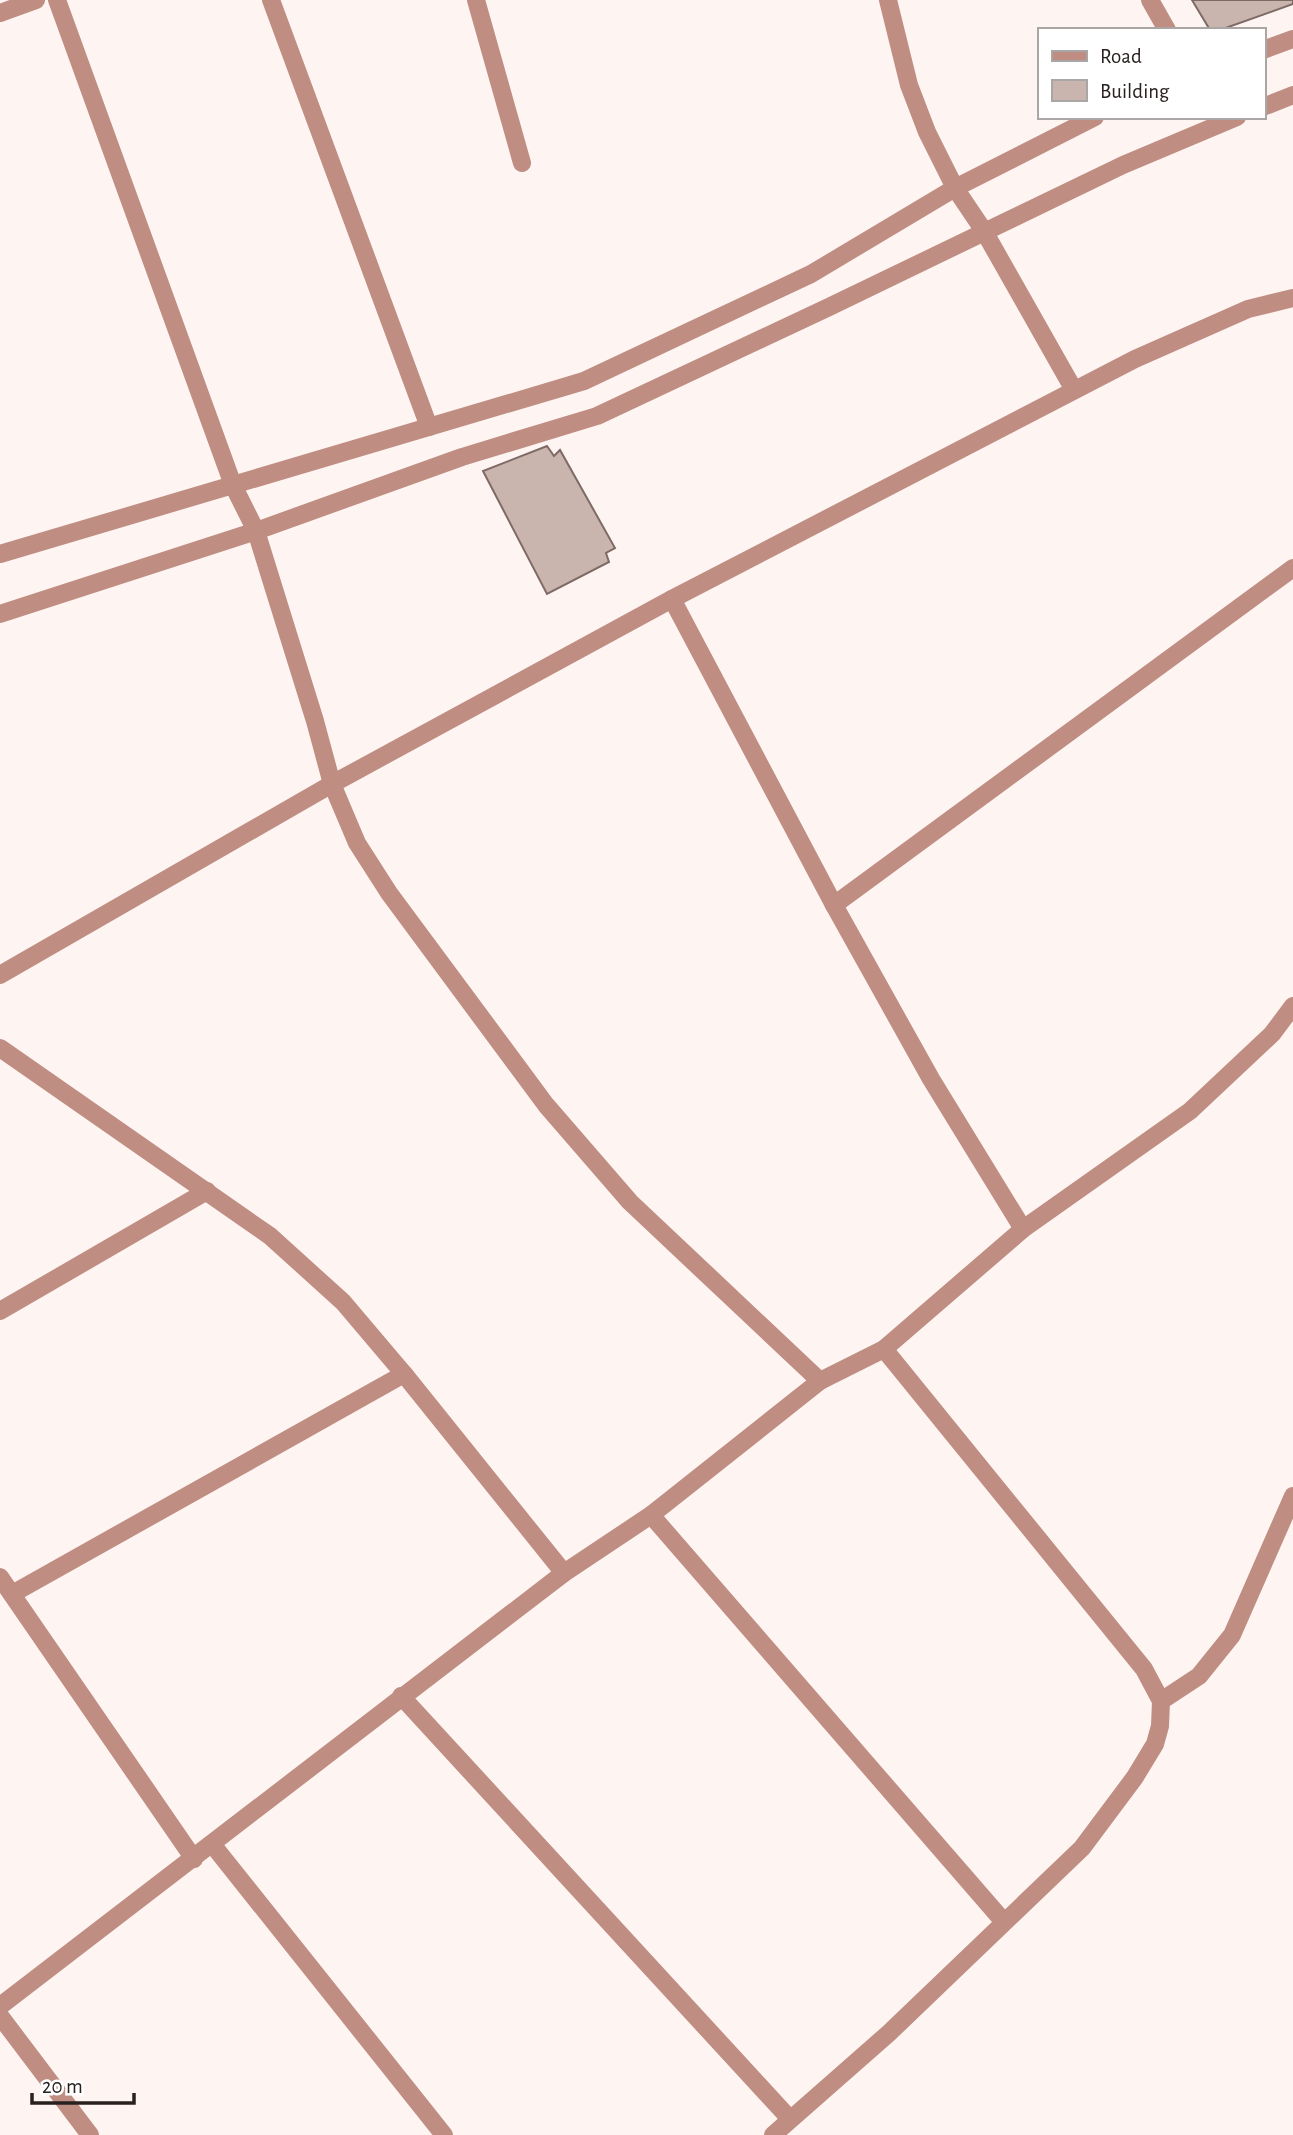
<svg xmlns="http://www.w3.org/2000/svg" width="1293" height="2135" viewBox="0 0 1293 2135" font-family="'Alegreya Sans',sans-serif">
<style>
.building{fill:#cab4ae;stroke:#7e6a65;stroke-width:2}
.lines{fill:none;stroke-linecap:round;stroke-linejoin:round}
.street{stroke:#bf8d81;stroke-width:18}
</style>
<rect width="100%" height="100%" fill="#fef4f2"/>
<g class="building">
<polygon points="1192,0 1293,0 1293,4 1220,30 1210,30"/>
<polygon points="547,446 554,456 560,450 615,548 606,553 609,562 547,594 483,471"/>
</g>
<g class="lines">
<g class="street">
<polyline points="271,0 429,427"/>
<polyline points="476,0 522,163"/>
<polyline points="888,0 909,85 927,132 955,188 984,231 1074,390"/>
<polyline points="1150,0 1167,30"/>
<polyline points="0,13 36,0"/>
<polyline points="1263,50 1293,39"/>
<polyline points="1263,107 1293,95"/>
<polyline points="0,554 584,381 811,274 955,188 1095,117"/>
<polyline points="672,599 834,905 931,1079 1023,1229"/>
<polyline points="0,614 256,531 462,457 597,416 829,307 1123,165 1237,117"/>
<polyline points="834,905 1293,568"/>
<polyline points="0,975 332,784 672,599 1135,359 1248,309 1293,298"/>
<polyline points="0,1048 270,1236 343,1302 404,1374 564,1573"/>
<polyline points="0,1311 207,1191"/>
<polyline points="820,1381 884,1349 1023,1229 1190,1111 1272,1034 1293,1006"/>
<polyline points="651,1515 1004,1922"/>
<polyline points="0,1577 194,1859"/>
<polyline points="12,1594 404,1374"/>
<polyline points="401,1696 790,2119"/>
<polyline points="1161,1701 1199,1676 1232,1635 1293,1496"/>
<polyline points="212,1844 444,2135"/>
<polyline points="0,2006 564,1573 651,1515 820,1381 630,1202 546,1105 389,893 357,843 332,784 315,721 256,531 233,485 57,0"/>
<polyline points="0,2016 90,2135"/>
<polyline points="773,2135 889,2033 1082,1848 1135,1777 1155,1744 1160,1726 1161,1701 1144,1669 884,1349"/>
</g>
</g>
<rect x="1038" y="28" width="228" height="91" fill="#ffffff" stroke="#a9a6a5" stroke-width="2"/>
<rect x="1052" y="51" width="35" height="10" fill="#bf8d81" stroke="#a9a6a5" stroke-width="2"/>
<text x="1100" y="63" font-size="21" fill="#29211f">Road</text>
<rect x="1052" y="80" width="35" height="21" fill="#cab4ae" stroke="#a9a6a5" stroke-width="2"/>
<text x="1100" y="98" font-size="21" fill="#29211f">Building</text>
<path d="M32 2093v10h102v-10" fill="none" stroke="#29211f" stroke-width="3.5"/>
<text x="42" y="2093" font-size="21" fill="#29211f" stroke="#ffffff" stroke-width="5" paint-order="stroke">20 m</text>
</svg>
